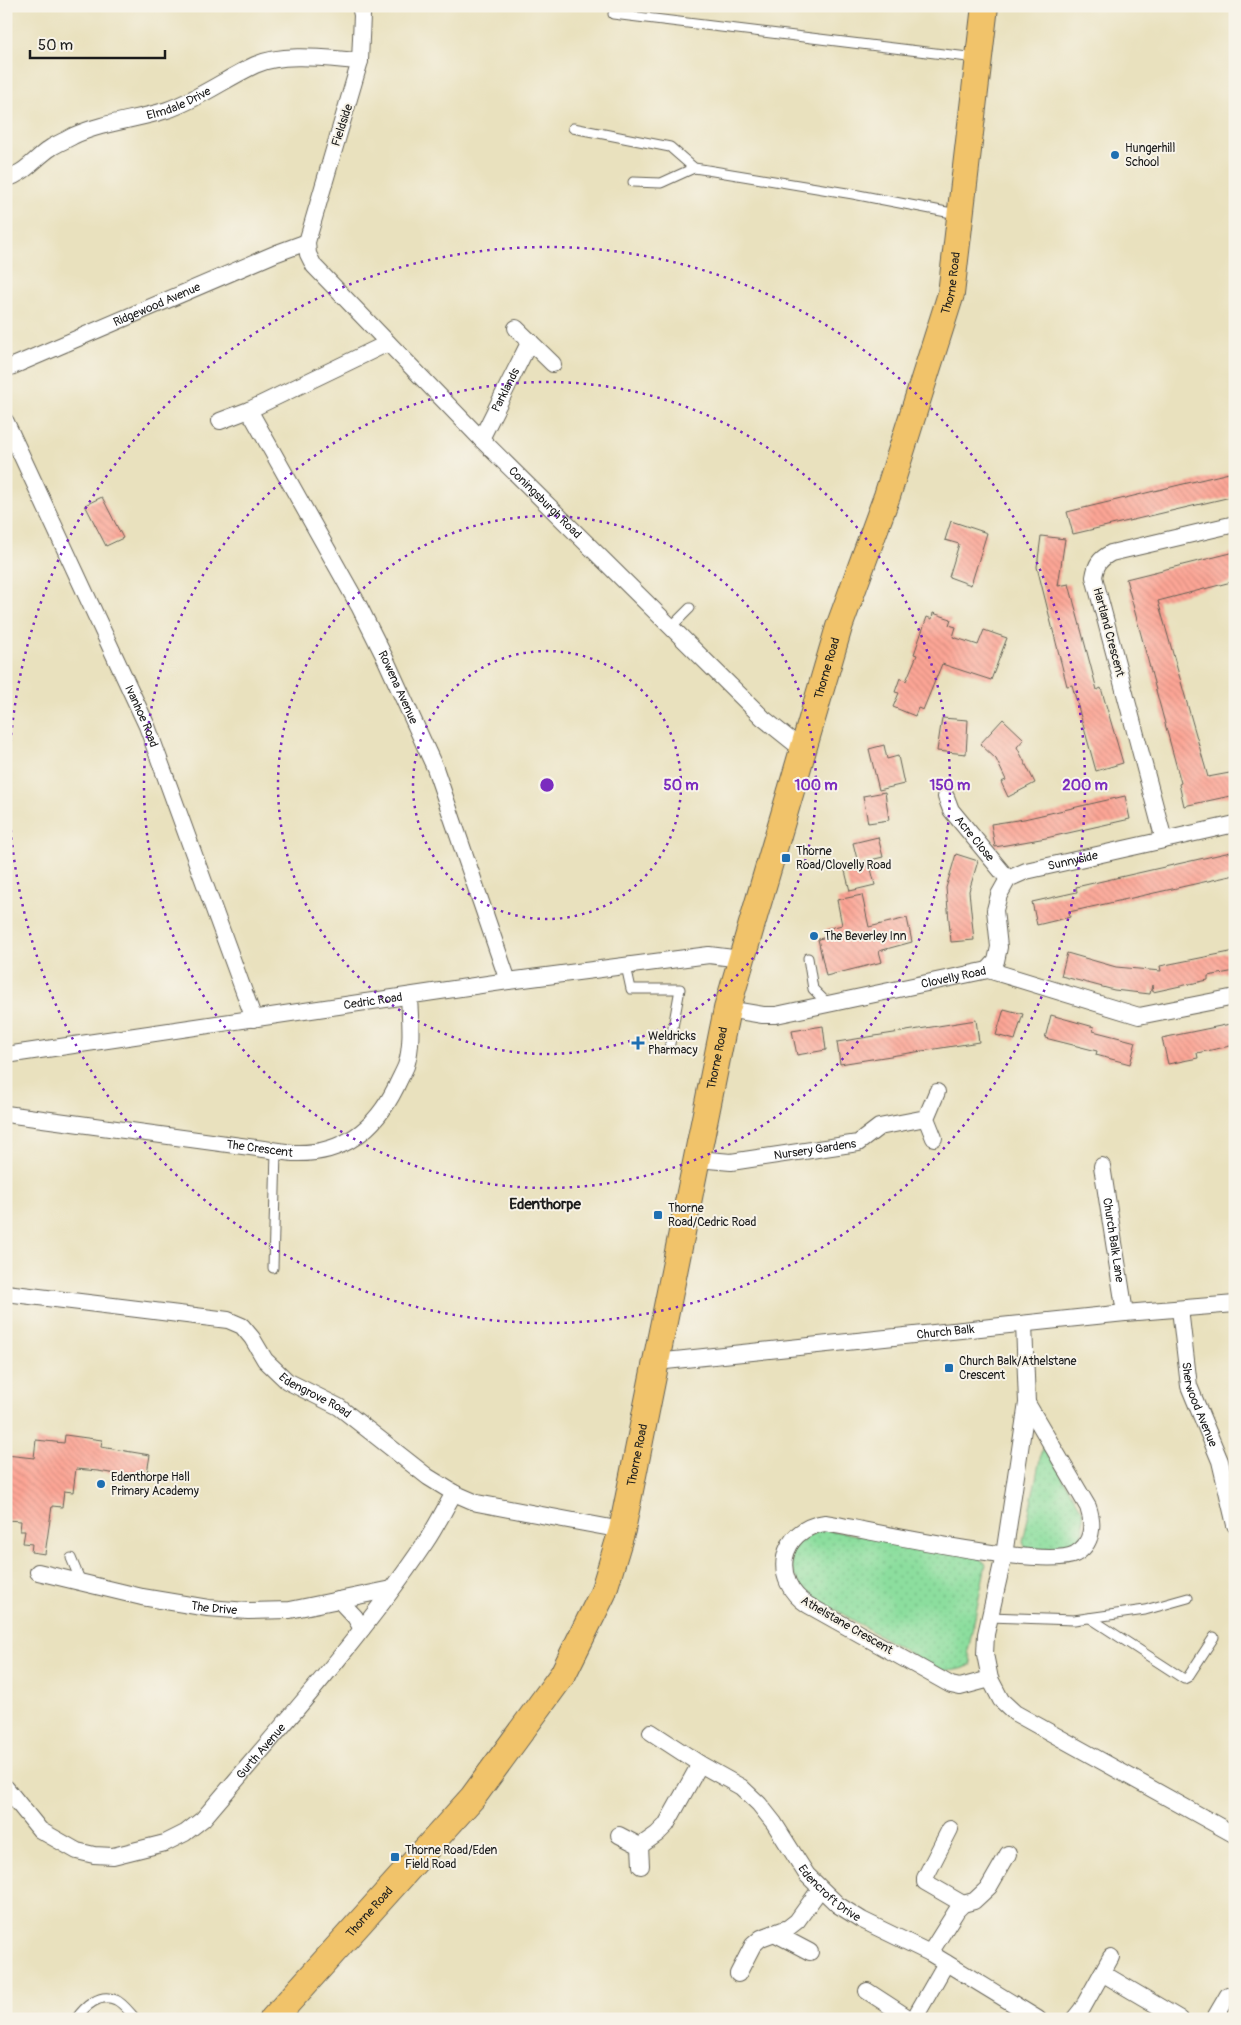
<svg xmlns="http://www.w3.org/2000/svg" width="1241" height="2025" viewBox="0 0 1241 2025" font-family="Pangolin,sans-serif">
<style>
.grass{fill:url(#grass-dots);stroke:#547d5d}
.building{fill:url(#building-back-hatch)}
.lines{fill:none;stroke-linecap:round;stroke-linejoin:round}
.lane-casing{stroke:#646155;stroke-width:11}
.street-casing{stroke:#646155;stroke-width:18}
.primary-casing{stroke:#646155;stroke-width:28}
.lane{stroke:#fff;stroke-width:9}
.street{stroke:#fff;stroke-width:16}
.primary{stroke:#f1c36a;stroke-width:26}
.ring{fill:none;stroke:#7b2cbf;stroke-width:2.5;stroke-dasharray:2.5 5}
.poi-dot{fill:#1f6fb2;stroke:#f7f3e8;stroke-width:2}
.labels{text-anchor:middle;stroke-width:4;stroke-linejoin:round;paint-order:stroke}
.street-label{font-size:12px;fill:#1c1c1c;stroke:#f7f3e8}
.poi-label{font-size:12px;fill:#1c1c1c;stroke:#f7f3e8;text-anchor:start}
.quarter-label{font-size:15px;font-weight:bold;fill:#1c1c1c;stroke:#f7f3e8}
.centre{fill:#7b2cbf;stroke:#f7f3e8;stroke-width:2.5}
.ring-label{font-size:15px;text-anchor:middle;font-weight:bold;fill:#7b2cbf;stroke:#f7f3e8;stroke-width:4;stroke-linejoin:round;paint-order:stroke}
</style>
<defs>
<pattern id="grass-dots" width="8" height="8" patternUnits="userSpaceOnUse" patternTransform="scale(1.25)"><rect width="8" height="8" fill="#8cde9e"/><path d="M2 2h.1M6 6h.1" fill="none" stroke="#78be88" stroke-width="1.8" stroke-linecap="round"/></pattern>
<pattern id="building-back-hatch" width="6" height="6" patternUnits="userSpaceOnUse" patternTransform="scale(1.25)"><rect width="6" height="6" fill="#fca595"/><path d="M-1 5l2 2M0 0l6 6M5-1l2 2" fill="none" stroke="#d78d80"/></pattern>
</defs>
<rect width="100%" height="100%" fill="#f7f3e8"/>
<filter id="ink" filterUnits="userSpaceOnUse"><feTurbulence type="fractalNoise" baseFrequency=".02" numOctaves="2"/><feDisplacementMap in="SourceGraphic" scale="10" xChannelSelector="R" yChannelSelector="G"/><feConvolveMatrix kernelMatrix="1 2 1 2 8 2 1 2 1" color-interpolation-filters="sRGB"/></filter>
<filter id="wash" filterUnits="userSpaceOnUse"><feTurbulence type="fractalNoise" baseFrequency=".0096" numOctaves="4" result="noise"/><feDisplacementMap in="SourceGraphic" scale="20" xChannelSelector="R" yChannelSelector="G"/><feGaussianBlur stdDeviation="1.12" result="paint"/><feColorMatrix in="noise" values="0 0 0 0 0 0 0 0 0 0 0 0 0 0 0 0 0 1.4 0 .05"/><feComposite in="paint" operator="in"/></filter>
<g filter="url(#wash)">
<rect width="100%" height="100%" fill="#e9e1be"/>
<g class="grass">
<polygon points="1043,1444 1083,1512 1084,1531 1075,1546 1068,1549 1027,1551 1023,1542"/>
<path d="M821,1529l155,26 10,9 -18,87 4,14c-14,5 -22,8 -37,3l-130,-76c-9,-11 -21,-35 -8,-48 7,-6 17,-10 24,-15z"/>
</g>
<g id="blocks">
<g class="building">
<polygon points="1229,473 1235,496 1073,534 1067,512"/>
<polygon points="102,497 123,538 106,546 85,505"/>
<polygon points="951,521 987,533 971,585 949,577 959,544 945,540"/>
<polygon points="1041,536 1065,539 1058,586 1069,584 1097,690 1101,688 1123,763 1096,771 1072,685 1067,686 1037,567"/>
<polygon points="1235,552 1235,581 1158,601 1208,777 1235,772 1235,795 1184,806 1179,784 1181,783 1126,579"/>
<polygon points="933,613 951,619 949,625 956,627 953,637 978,645 984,630 1007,638 991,680 942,664 923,710 918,708 915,716 893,707 899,693 895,692 900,678 906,681 917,655 914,654 927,617 932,619"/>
<polygon points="942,718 968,720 966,754 937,751"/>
<polygon points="1003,719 1024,739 1017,747 1035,783 1008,797 1001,782 1006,780 996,759 980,744"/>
<polygon points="884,745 887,759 898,756 904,784 879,790 869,749"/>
<polygon points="885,792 889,820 868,823 863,796"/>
<polygon points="1125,796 1130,819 1046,838 995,847 991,824 1024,819"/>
<polygon points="878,837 883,857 858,863 853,843"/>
<polygon points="1235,851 1235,875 1069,912 1070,917 1037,925 1032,902 1077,892 1076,887"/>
<polygon points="956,854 978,861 969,891 974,940 951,942 946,888"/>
<polygon points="870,865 875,885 850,891 845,871"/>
<polygon points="862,895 869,927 907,918 912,942 879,951 882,962 826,976 818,939 828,937 826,929 842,925 837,900"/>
<polygon points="1235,951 1235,971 1208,976 1208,980 1153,992 1152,985 1150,994 1114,990 1061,976 1067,953 1116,967 1161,971 1160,966"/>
<polygon points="1004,1009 1023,1014 1015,1040 996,1035"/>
<polygon points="1051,1015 1094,1027 1093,1031 1136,1042 1130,1064 1096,1055 1097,1051 1045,1038"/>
<polygon points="976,1020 979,1042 840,1064 837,1042"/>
<polygon points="1235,1023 1235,1045 1197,1053 1198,1058 1168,1064 1162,1038"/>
<polygon points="823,1026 826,1050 797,1055 792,1031"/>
<polygon points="65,1435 102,1440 101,1447 150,1455 146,1479 98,1471 76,1469 73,1492 64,1491 62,1507 52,1506 45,1554 31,1552 32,1544 23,1543 25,1531 20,1531 21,1521 6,1520 6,1455 34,1458 36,1440 64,1443"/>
</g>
</g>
</g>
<g filter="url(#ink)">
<use href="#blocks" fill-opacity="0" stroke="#646155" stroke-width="1"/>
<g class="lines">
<g class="lane-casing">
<g id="lane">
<polyline points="613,14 976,58"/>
<polyline points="573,128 670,147 694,168 701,169 853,194 957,214"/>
<polyline points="633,182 661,183 694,168"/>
<polyline points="671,627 690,608"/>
<polyline points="808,958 813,989 828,1004"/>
<polyline points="626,966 631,989 680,989 669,1049"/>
<polyline points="273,1268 276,1150"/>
<polyline points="71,1558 81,1582"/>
<polyline points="990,1617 1074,1620 1145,1610 1188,1598"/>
<polyline points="1090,1618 1184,1679 1188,1677 1214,1637"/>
<path d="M76,2019c8,-12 24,-27 40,-19 7,3 14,13 20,19"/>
</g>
</g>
<g class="street-casing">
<g id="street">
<path id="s1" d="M360,6l2,9 -2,46 -53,181 1,12 6,12 167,173 282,279 30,24 11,3"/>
<path id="s2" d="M6,179c20,-6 30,-22 46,-32 7,-4 14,-7 21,-11 30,-14 63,-16 94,-26 32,-11 58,-31 88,-45 29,-13 74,-6 105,-4"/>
<polyline points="516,328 553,364"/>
<path id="s3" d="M6,369l271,-116 30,-11"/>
<path id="s4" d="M249,410l110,196 26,52 50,110 73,213"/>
<polyline points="220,421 249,410 388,343"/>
<path id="s5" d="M6,422l141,304 107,293"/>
<path id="s6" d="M481,439l49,-98"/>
<path id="s7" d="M946,797l5,13 57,69"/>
<path d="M1164,840l-70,-263c2,-13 6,-18 17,-24l124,-29"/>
<path id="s8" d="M988,970l8,-9 3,-14 -4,-37 4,-15 9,-16 18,-8 209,-47"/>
<path id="s9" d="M727,1009l36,6h13l212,-45 151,46 96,-19"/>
<path id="s10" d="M6,1055l502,-74 201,-26 32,4"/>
<path id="s11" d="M6,1114l287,39c49,2 82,-23 103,-66 3,-7 7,-14 10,-21 7,-22 4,-47 3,-69"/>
<polyline points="934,1138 926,1118 937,1092"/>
<path id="s12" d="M697,1159l34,3 127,-19 21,-16 47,-9"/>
<path id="s13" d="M1102,1166l23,147"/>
<path id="s14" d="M6,1293l222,27 14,6 10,12 13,22 22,21 52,26 89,70 26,16 23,10 145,27"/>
<path id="s15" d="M1180,1309l9,77 31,75 15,64"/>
<polyline points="1024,1324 1027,1403 1004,1555 986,1634 985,1654 990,1679 1001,1700 1015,1713 1235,1835"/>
<path id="s16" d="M656,1362l469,-49 110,-9"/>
<path id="s17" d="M38,1572l104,25 66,11 40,3 42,-1 102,-21"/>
<polyline points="339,1600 355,1617 362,1629"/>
<path d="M990,1679l-30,8 -9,-2 -143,-80c-38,-24 -29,-76 17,-82 43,7 219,47 250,31 18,-10 19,-30 13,-47l-61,-104"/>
<path id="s18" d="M651,1732l49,32 41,23 18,17 15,19 33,52 31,30 24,15 68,33 108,66"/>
<path id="s19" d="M6,1788l34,42 37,21 17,4 19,1 52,-13 20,-10 18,-14c76,-90 156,-178 222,-276 11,-16 19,-33 29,-50"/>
<polyline points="950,1829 925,1878 925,1882 963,1904"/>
<polyline points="619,1835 640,1846 641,1866"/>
<polyline points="640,1846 657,1834 666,1825 700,1764"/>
<polyline points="774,1933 810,1952"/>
<polyline points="930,1953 957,1910 963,1904 974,1901 989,1887 1008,1854"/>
<polyline points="1102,1973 1180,2019"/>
<polyline points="738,1974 753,1945 761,1938 788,1928 797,1921 820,1889"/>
<polyline points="867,1991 910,2019"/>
<polyline points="914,2019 946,1963"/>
<polyline points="1074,2019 1082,2009 1111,1957"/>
<polyline points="1214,2019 1228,1995"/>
</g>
</g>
<g class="primary-casing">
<g id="primary">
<path id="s20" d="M273,2019l200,-222 90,-123 40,-81 19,-63 105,-521 112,-382 48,-131 64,-202 34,-288"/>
</g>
</g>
<use href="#lane" class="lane"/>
<use href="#street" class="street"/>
<use href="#primary" class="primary"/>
</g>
</g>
<g class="ring">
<circle cx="547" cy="785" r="134"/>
<circle cx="547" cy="785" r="269"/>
<circle cx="547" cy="785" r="403"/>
<circle cx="547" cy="785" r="538"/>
</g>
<g class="poi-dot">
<circle cx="1115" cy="155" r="5"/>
<rect x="781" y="853" width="10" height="10" rx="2.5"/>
<circle cx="814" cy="936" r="5"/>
<path d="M635.5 1035.5h5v5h5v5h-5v5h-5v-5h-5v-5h5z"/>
<rect x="653" y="1210" width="10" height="10" rx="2.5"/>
<rect x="944" y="1363" width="10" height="10" rx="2.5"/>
<circle cx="101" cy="1484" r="5"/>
<rect x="390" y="1852" width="10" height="10" rx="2.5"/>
</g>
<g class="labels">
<g class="street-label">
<text dy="4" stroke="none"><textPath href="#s2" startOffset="191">Elmdale Drive</textPath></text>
<text transform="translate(342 125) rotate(-72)" y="4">Fieldside</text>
<text dy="4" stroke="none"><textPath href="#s20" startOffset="1899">Thorne Road</textPath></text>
<text dy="4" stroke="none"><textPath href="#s3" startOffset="164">Ridgewood Avenue</textPath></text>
<text dy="4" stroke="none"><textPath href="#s6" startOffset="55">Parklands</textPath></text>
<text dy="4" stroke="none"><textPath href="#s1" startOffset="600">Coningsburgh Road</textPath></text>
<text transform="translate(1109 632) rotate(75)" y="4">Hartland Crescent</text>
<text dy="4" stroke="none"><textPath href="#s20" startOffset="1494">Thorne Road</textPath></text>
<text dy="4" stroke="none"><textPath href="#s4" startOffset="315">Rowena Avenue</textPath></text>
<text dy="4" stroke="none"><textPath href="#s5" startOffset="324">Ivanhoe Road</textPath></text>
<text dy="4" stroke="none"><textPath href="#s7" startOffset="51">Acre Close</textPath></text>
<text dy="4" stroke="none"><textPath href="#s8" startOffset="165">Sunnyside</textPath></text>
<text dy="4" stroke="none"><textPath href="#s9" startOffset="231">Clovelly Road</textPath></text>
<text dy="4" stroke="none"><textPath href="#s10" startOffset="371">Cedric Road</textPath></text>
<text dy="4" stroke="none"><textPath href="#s20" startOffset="1089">Thorne Road</textPath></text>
<text dy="4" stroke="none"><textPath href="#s11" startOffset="256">The Crescent</textPath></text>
<text dy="4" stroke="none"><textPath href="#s12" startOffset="119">Nursery Gardens</textPath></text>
<text dy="4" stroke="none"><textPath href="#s13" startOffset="75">Church Balk Lane</textPath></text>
<text dy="4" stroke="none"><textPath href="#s16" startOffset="291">Church Balk</textPath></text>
<text dy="4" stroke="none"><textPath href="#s14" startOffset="342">Edengrove Road</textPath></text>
<text dy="4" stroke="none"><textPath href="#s15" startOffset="98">Sherwood Avenue</textPath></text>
<text dy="4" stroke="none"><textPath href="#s20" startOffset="684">Thorne Road</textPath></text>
<text dy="4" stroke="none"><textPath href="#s17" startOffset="180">The Drive</textPath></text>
<text transform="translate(847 1625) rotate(30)" y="4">Athelstane Crescent</text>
<text dy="4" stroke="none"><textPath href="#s19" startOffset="321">Gurth Avenue</textPath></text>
<text dy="4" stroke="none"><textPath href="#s18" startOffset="245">Edencroft Drive</textPath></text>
<text dy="4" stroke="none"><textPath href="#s20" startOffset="144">Thorne Road</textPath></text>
</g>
<g class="poi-label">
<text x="1125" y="152">Hungerhill<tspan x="1125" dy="14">School</tspan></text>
<text x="796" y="855">Thorne<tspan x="796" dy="14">Road/Clovelly Road</tspan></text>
<text x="824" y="940">The Beverley Inn</text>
<text x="648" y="1040">Weldricks<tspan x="648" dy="14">Pharmacy</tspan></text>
<text x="668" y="1212">Thorne<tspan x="668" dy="14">Road/Cedric Road</tspan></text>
<text x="959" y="1365">Church Balk/Athelstane<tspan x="959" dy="14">Crescent</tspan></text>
<text x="111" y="1481">Edenthorpe Hall<tspan x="111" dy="14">Primary Academy</tspan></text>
<text x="405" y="1854">Thorne Road/Eden<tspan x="405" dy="14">Field Road</tspan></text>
</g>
<g class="quarter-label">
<text x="545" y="1209">Edenthorpe</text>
</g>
</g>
<circle cx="547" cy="785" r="8" class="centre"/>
<g class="ring-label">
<text x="681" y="790">50 m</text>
<text x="816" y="790">100 m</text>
<text x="950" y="790">150 m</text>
<text x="1085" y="790">200 m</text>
</g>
<rect width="1241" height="2025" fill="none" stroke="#f7f3e8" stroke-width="25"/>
<path d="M30 50v8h135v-8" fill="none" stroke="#1c1c1c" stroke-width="2.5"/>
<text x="38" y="50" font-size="15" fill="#1c1c1c" stroke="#f7f3e8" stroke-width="4" paint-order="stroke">50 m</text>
</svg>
